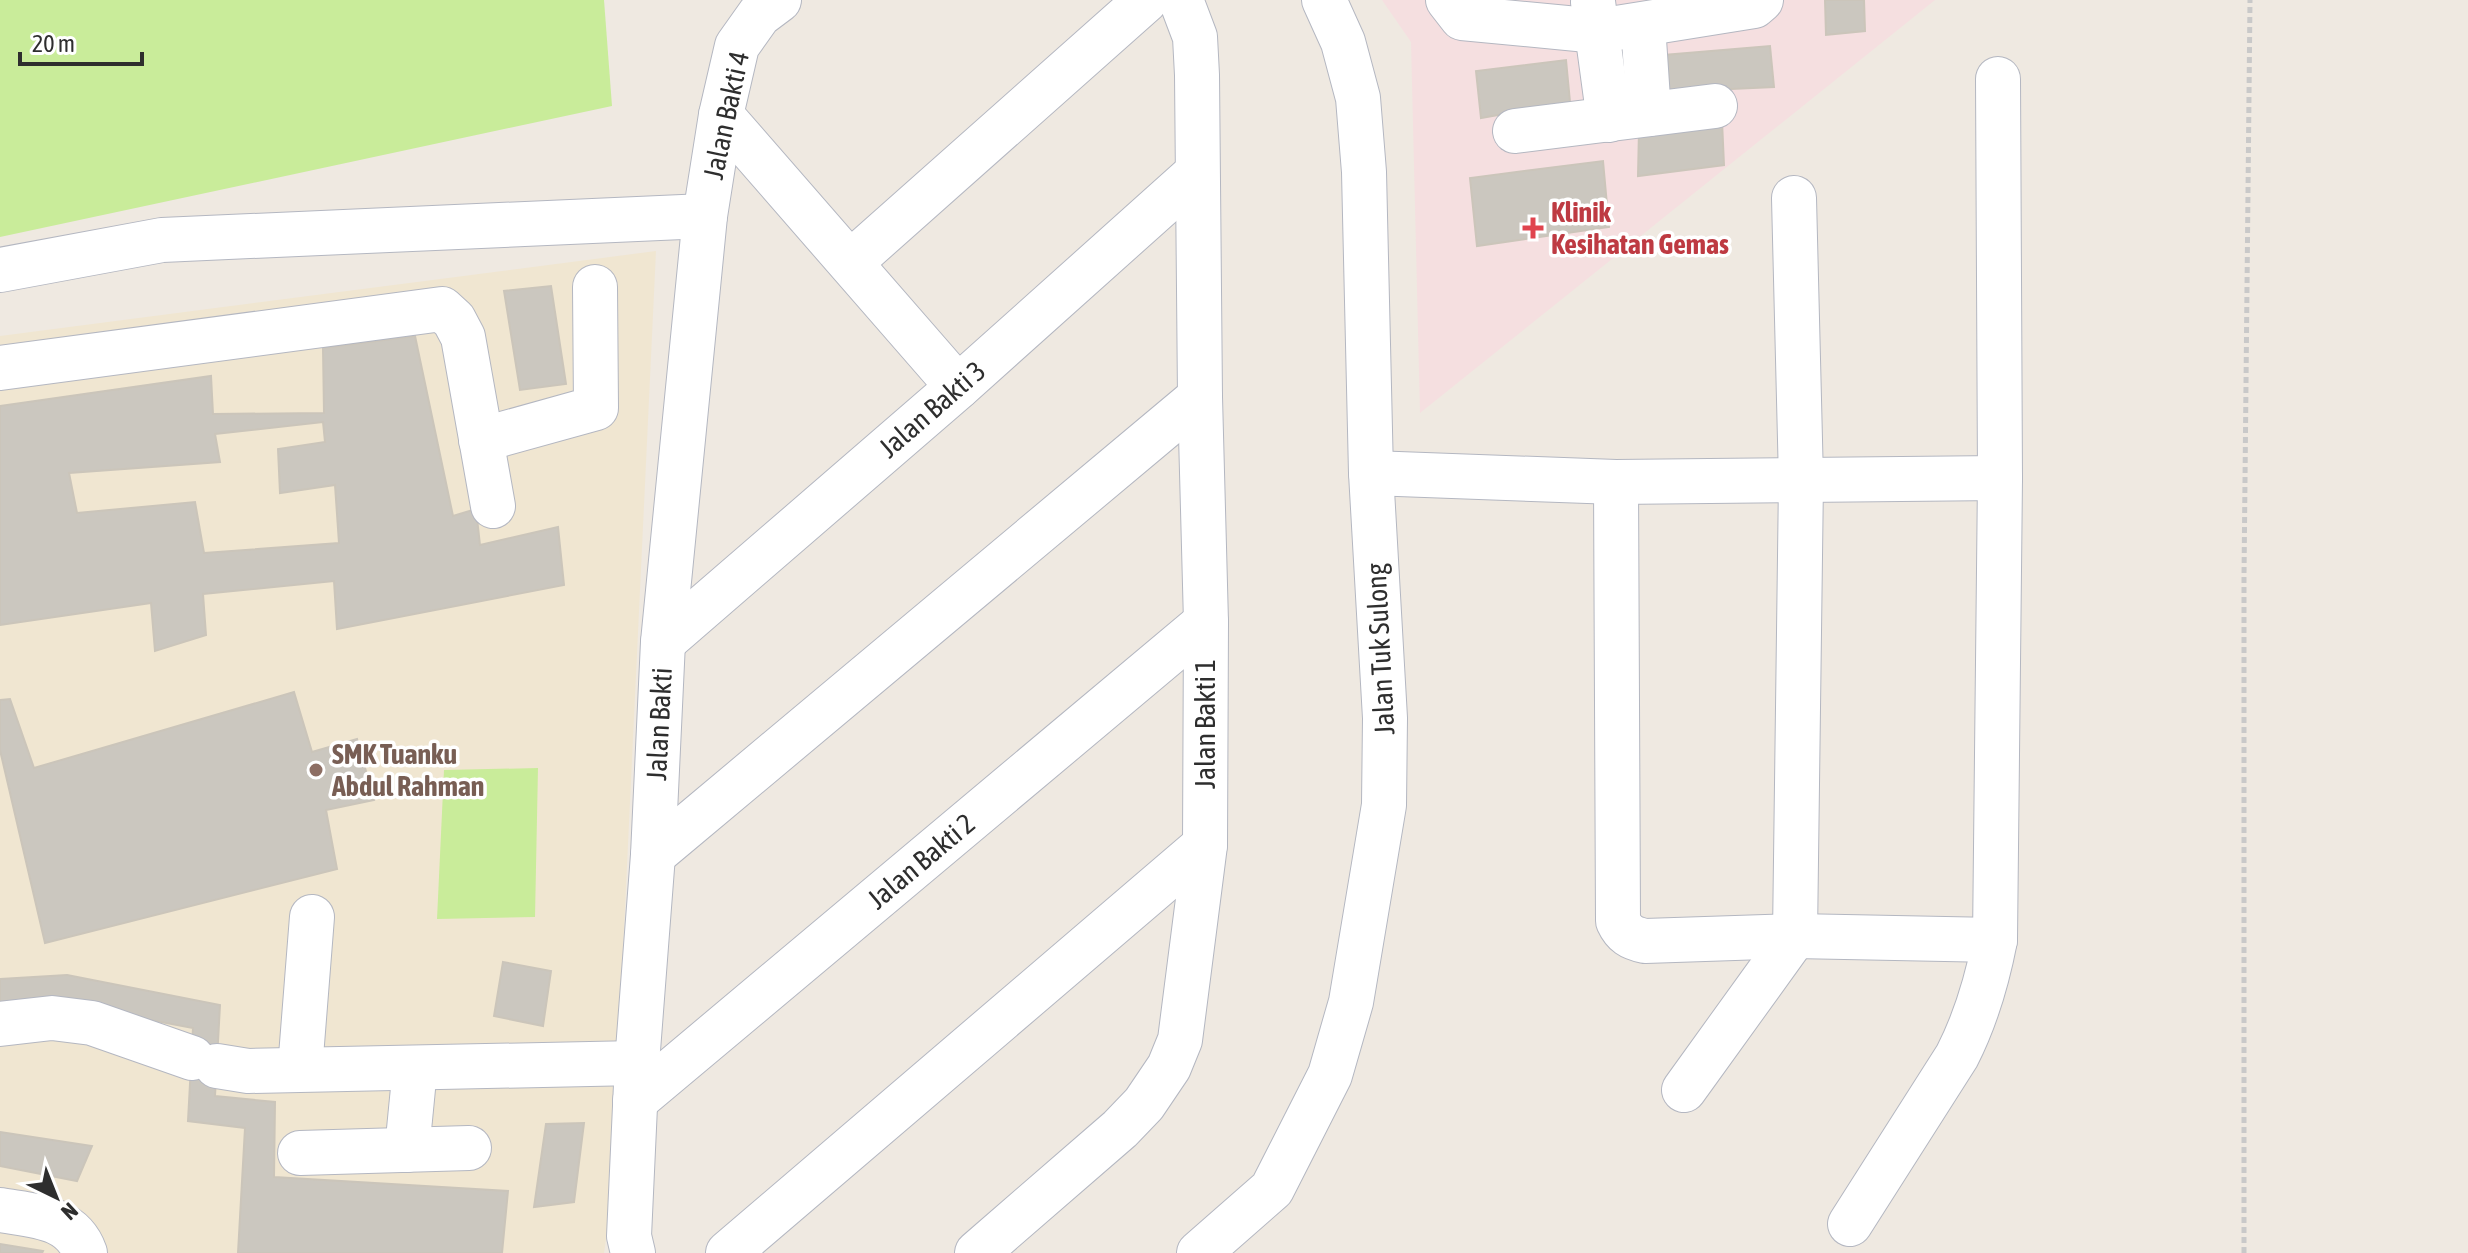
<svg xmlns="http://www.w3.org/2000/svg" width="2468" height="1253" viewBox="0 0 2468 1253" font-family="'Asap Condensed',sans-serif">
<style>
.education{fill:#f0e6d1}
.medical{fill:#f5dfe0}
.pitch{fill:#c9ec9a}
.building{fill:#cbc7bf;stroke:#cbc5ba;stroke-width:2;fill-rule:evenodd}
.lines{fill:none;stroke-linecap:round;stroke-linejoin:round}
.minor-casing{stroke:#b4b7c1;stroke-width:46}
.path{stroke:#c9c9c9;stroke-width:5;stroke-dasharray:6 4;stroke-linecap:butt}
.minor{stroke:#fff;stroke-width:44}
.health-dot{fill:#e0444e;stroke:#fff;stroke-width:3}
.education-dot{fill:#8d6e63;stroke:#fff;stroke-width:3}
.labels{text-anchor:middle;stroke-width:7;stroke-linejoin:round;paint-order:stroke}
.street-label{font-size:28px;fill:#2e2e2e;stroke:#fff}
.health-label{font-size:28px;font-weight:bold;fill:#be3a42;stroke:#fff;text-anchor:start}
.education-label{font-size:28px;font-weight:bold;fill:#785e54;stroke:#fff;text-anchor:start}
</style>
<rect width="100%" height="100%" fill="#efe9e1"/>
<polygon class="education" points="656,251 611,1205 604,1253 0,1253 0,336"/>
<polygon class="medical" points="1382,0 1935,0 1420,413 1411,42"/>
<g class="pitch">
<polygon points="0,0 604,0 612,106 0,237"/>
<polygon points="538,768 535,917 437,919 444,770"/>
</g>
<g class="building">
<polygon points="1825,0 1864,0 1865,31 1826,35"/>
<polygon points="1770,46 1774,87 1666,92 1664,55"/>
<polygon points="1566,60 1570,102 1481,118 1476,71"/>
<polygon points="1722,121 1724,165 1638,176 1639,130"/>
<polygon points="1603,161 1609,227 1477,246 1470,178"/>
<polygon points="551,286 566,384 520,390 504,291"/>
<path d="M415,336l38,180 23,-7 4,36 78,-18 6,58 -227,44 -3,-48 -131,13 3,41 -51,16 -4,-48 -151,22v-219l211,-30 2,38 111,-1 -1,-65zM323,422l2,20 -47,7 2,44 55,-8 4,58 -135,10 -9,-51 -118,11 -8,-40 151,-11 -5,-28z"/>
<polygon points="294,692 312,752 357,739 374,800 326,810 337,869 45,943 0,750 0,700 10,699 34,768"/>
<polygon points="503,962 551,971 543,1026 494,1016"/>
<polygon points="67,975 220,1005 215,1096 275,1102 274,1177 508,1191 502,1253 238,1253 245,1128 188,1121 193,1028 55,1002 0,1007 0,979"/>
<polygon points="584,1123 574,1202 534,1207 546,1124"/>
<polygon points="0,1132 92,1146 77,1181 0,1166"/>
<polygon points="0,1244 43,1251 42,1253 0,1253"/>
</g>
<g class="lines">
<g class="minor-casing">
<g id="minor">
<polyline points="1448,0 1462,18 1598,31 1754,6 1761,0"/>
<polyline points="1593,2 1609,120"/>
<polyline points="1643,25 1649,114"/>
<polyline points="721,115 958,387"/>
<polyline points="1515,131 1715,106"/>
<polyline points="851,262 1146,0"/>
<polyline points="0,270 162,240 705,216"/>
<polyline points="0,368 442,309 454,320 463,337 493,506"/>
<polyline points="481,440 596,408 595,287"/>
<polyline points="1371,473 1616,482 2000,478"/>
<path d="M1616,482l2,439c6,13 13,17 27,20l150,-5 200,4"/>
<polyline points="663,642 958,387 1197,173"/>
<polyline points="653,855 1200,397"/>
<polyline points="0,1024 52,1018 92,1023 192,1058"/>
<polyline points="217,1066 248,1071 637,1063"/>
<polyline points="300,1069 312,917"/>
<polyline points="1684,1090 1795,936 1801,480 1794,198"/>
<polyline points="635,1101 1206,622"/>
<polyline points="407,1150 415,1068"/>
<polyline points="300,1153 469,1148"/>
<path d="M0,1210c34,6 72,6 85,43"/>
<path d="M1850,1224l107,-168c19,-37 30,-75 38,-116l5,-462 -2,-399"/>
<polyline points="633,1253 629,1236 637,1063 653,855 663,642 705,216 721,115 737,46 759,15 779,0"/>
<polyline points="728,1253 1205,845"/>
<polyline points="977,1253 1120,1129 1144,1104 1169,1067 1180,1040 1205,845 1206,622 1200,397 1197,75 1195,37 1181,0"/>
<polyline points="1199,1253 1272,1189 1330,1075 1351,1002 1384,805 1385,718 1371,473 1364,172 1358,98 1343,42 1324,0"/>
</g>
</g>
<polyline class="path" points="2244,1253 2244,576 2250,0"/>
<use href="#minor" class="minor"/>
</g>
<path class="health-dot" d="M1529 216h8v8h8v8h-8v8h-8v-8h-8v-8h8z"/>
<circle class="education-dot" cx="316" cy="770" r="8"/>
<g class="labels">
<g class="street-label">
<text transform="translate(726 115) rotate(-78)" y="10">Jalan Bakti 4</text>
<text transform="translate(932 409) rotate(-41)" y="10">Jalan Bakti 3</text>
<text transform="translate(1380 649) rotate(-93)" y="10">Jalan Tuk Sulong</text>
<text transform="translate(659 724) rotate(-87)" y="10">Jalan Bakti</text>
<text transform="translate(1205 724) rotate(-90)" y="10">Jalan Bakti 1</text>
<text transform="translate(921 861) rotate(-40)" y="10">Jalan Bakti 2</text>
</g>
<g class="health-label">
<text x="1551" y="222">Klinik<tspan x="1551" dy="32">Kesihatan Gemas</tspan></text>
</g>
<g class="education-label">
<text x="332" y="764">SMK Tuanku<tspan x="332" dy="32">Abdul Rahman</tspan></text>
</g>
</g>
<g transform="translate(56 1197) rotate(137)" stroke="#ffffff" stroke-width="6" paint-order="stroke">
<path d="M0-6L14 30L0 20L-14 30Z" fill="#2e2e2e"/>
<text y="-12" font-size="22" font-weight="bold" text-anchor="middle" fill="#2e2e2e">N</text>
</g>
<path d="M20 52v12h122v-12" fill="none" stroke="#2e2e2e" stroke-width="4"/>
<text x="32" y="52" font-size="24" fill="#2e2e2e" stroke="#ffffff" stroke-width="6" paint-order="stroke">20 m</text>
</svg>
